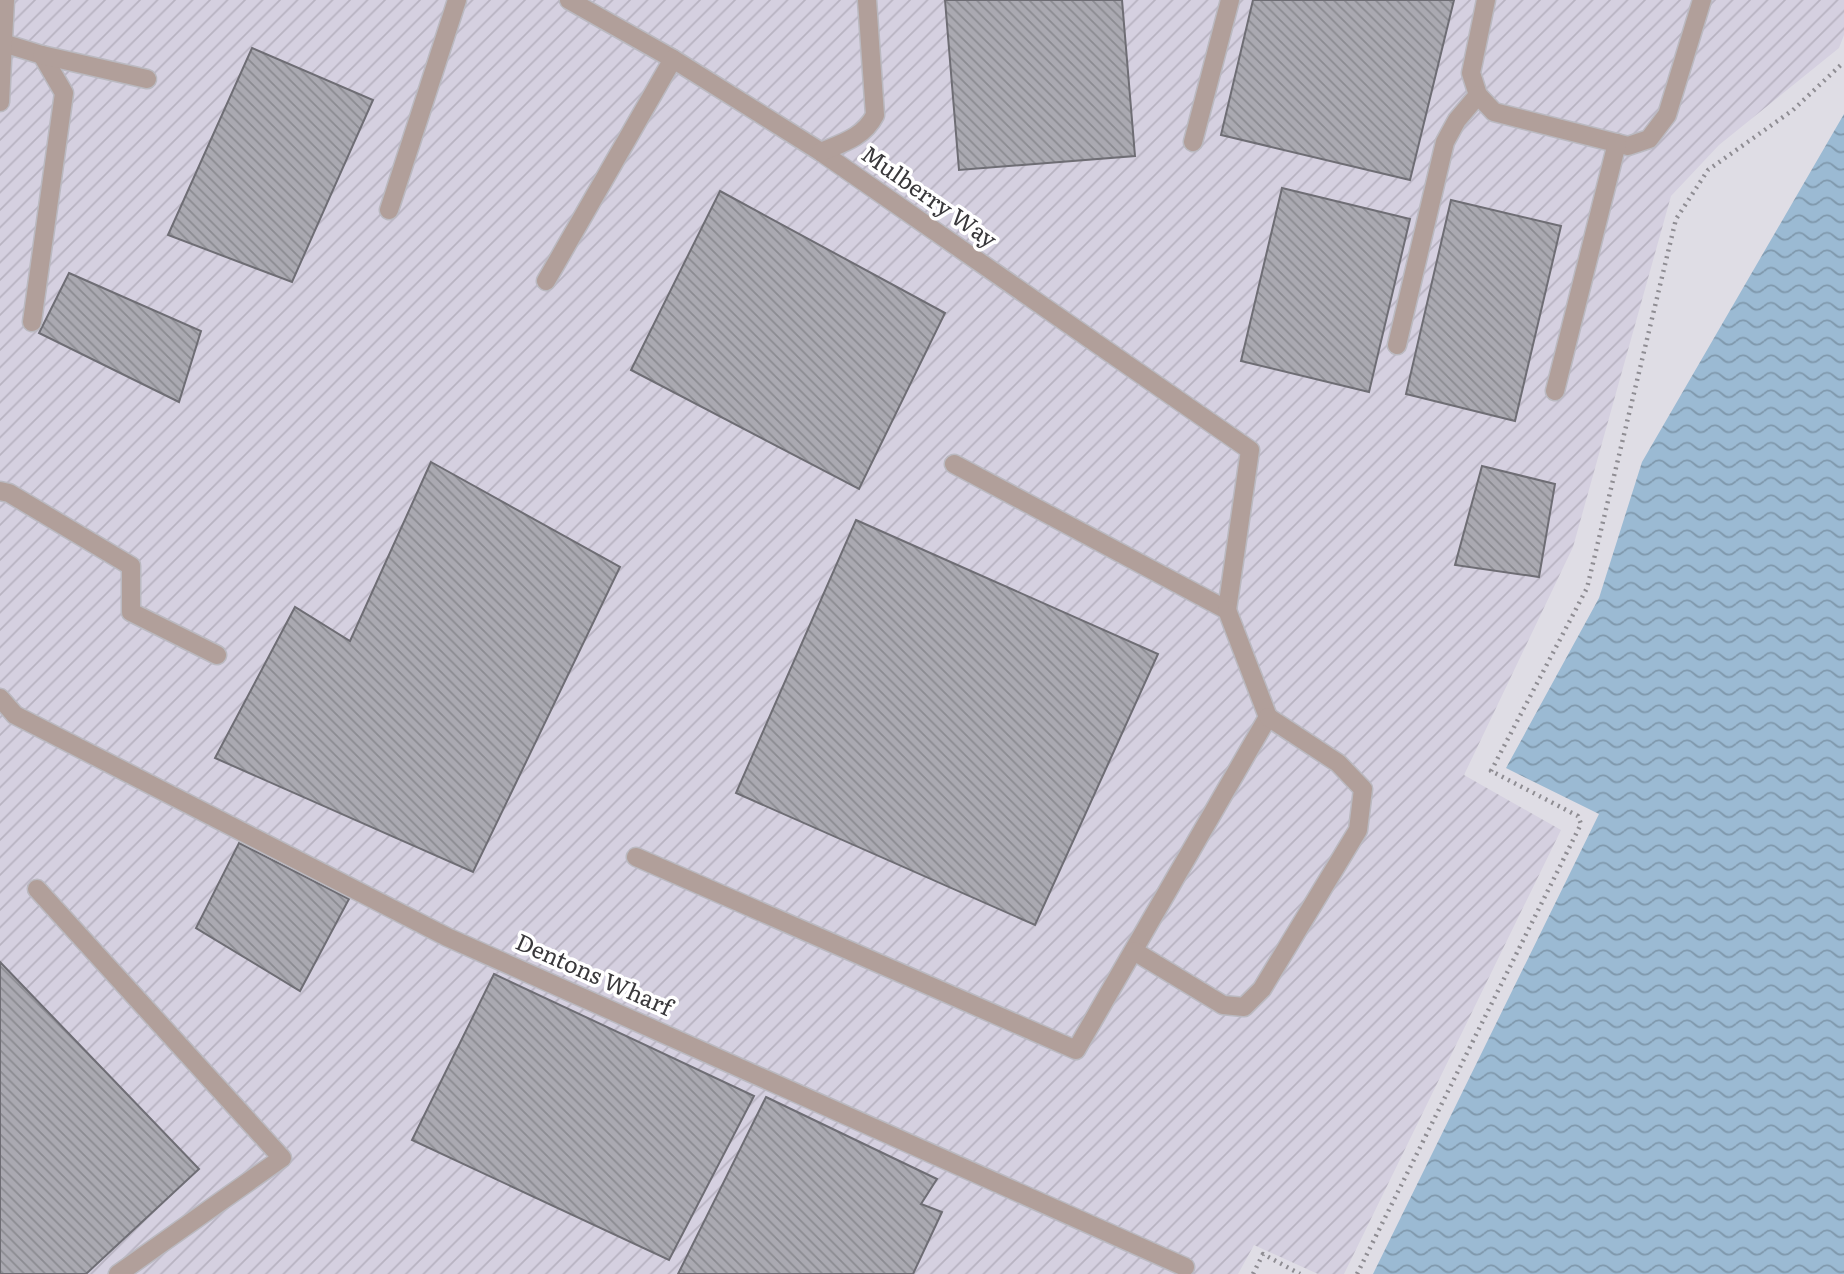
<svg xmlns="http://www.w3.org/2000/svg" width="1844" height="1274" viewBox="0 0 1844 1274" font-family="Literata,serif">
<style>
.industrial{fill:url(#industrial-furrows)}
.water{fill:url(#water-waves)}
.building{fill:url(#building-back-hatch);stroke:#6e6d74;stroke-width:2}
.lines{fill:none;stroke-linecap:round;stroke-linejoin:round}
.minor-casing{stroke:#bab9c0;stroke-width:21}
.path{stroke:#8f8d93;stroke-width:4.5;stroke-dasharray:2 5;stroke-linecap:butt}
.minor{stroke:#b19f9a;stroke-width:18}
.labels{text-anchor:middle;stroke-width:7;stroke-linejoin:round;paint-order:stroke}
.street-label{font-size:23px;fill:#39383b;stroke:#fff}
</style>
<defs>
<pattern id="industrial-furrows" width="10" height="10" patternUnits="userSpaceOnUse" patternTransform="scale(1.75)"><rect width="10" height="10" fill="#d5d0e0"/><path d="M-1 1l2-2M0 10L10 0M9 11l2-2" fill="none" stroke="#b8b3c1"/></pattern>
<pattern id="water-waves" width="16" height="10" patternUnits="userSpaceOnUse" patternTransform="scale(1.75)"><rect width="16" height="10" fill="#9bbad3"/><path d="M0 5q4-4 8 0t8 0" fill="none" stroke="#7f98ac"/></pattern>
<pattern id="building-back-hatch" width="6" height="6" patternUnits="userSpaceOnUse" patternTransform="scale(1.75)"><rect width="6" height="6" fill="#aaa9b1"/><path d="M-1 5l2 2M0 0l6 6M5-1l2 2" fill="none" stroke="#8b8b91"/></pattern>
</defs>
<rect width="100%" height="100%" fill="#dfdde5"/>
<polygon class="industrial" points="0,0 1844,0 1844,35 1839,48 1719,145 1671,196 1573,547 1464,775 1561,830 1344,1274 1318,1274 1254,1245 1238,1274 0,1274"/>
<polygon class="water" points="1844,114 1844,1274 1373,1274 1599,814 1506,768 1599,598 1642,462"/>
<g class="building">
<polygon points="945,0 1122,0 1135,156 959,170"/>
<polygon points="1253,0 1454,0 1410,180 1221,135"/>
<polygon points="252,48 373,100 292,282 168,235"/>
<polygon points="1282,188 1410,219 1369,392 1241,361"/>
<polygon points="720,191 945,313 859,489 631,370"/>
<polygon points="1451,200 1561,226 1515,421 1406,394"/>
<polygon points="69,273 201,331 179,402 39,333"/>
<polygon points="431,462 620,567 473,872 215,758 295,607 350,641"/>
<polygon points="1482,466 1555,484 1539,577 1455,565"/>
<polygon points="856,520 1158,654 1035,925 736,793"/>
<polygon points="239,843 349,899 300,991 196,928"/>
<polygon points="0,962 199,1169 86,1274 0,1274"/>
<polygon points="494,974 754,1096 669,1260 412,1140"/>
<polygon points="766,1097 937,1179 921,1204 942,1212 913,1274 678,1274"/>
</g>
<g class="lines">
<g class="minor-casing">
<g id="minor">
<polyline points="569,0 673,59 821,152 1250,450 1227,610 954,464"/>
<polyline points="1486,0 1471,73 1478,95 1494,112 1628,146 1649,139 1667,115 1702,0"/>
<polyline points="3,43 42,55 64,93 32,322"/>
<polyline points="42,55 147,79"/>
<polyline points="0,102 5,0"/>
<polyline points="1193,142 1230,0"/>
<path d="M821,152c22,-9 43,-15 54,-37l-8,-115"/>
<polyline points="389,210 457,0"/>
<polyline points="546,281 673,59"/>
<polyline points="1397,345 1445,142 1457,120 1478,95"/>
<polyline points="1555,391 1617,143"/>
<polyline points="0,491 9,493 131,566 131,612 217,655"/>
<polyline points="0,698 15,715 447,937 1185,1267"/>
<polyline points="636,857 1076,1050 1268,717 1227,610"/>
<polyline points="37,889 282,1158 118,1274"/>
<polyline points="1134,951 1223,1005 1244,1007 1262,989 1358,830 1363,789 1338,763 1268,717"/>
</g>
</g>
<g class="path">
<polyline points="1253,1274 1263,1254 1300,1274"/>
<polyline points="1357,1274 1581,824 1578,816 1491,771 1587,588 1676,219 1708,170 1793,110 1844,62"/>
</g>
<use href="#minor" class="minor"/>
</g>
<g class="labels">
<g class="street-label">
<text transform="translate(929 197) rotate(35)" y="8">Mulberry Way</text>
<text transform="translate(594 975) rotate(24)" y="8">Dentons Wharf</text>
</g>
</g>
</svg>
